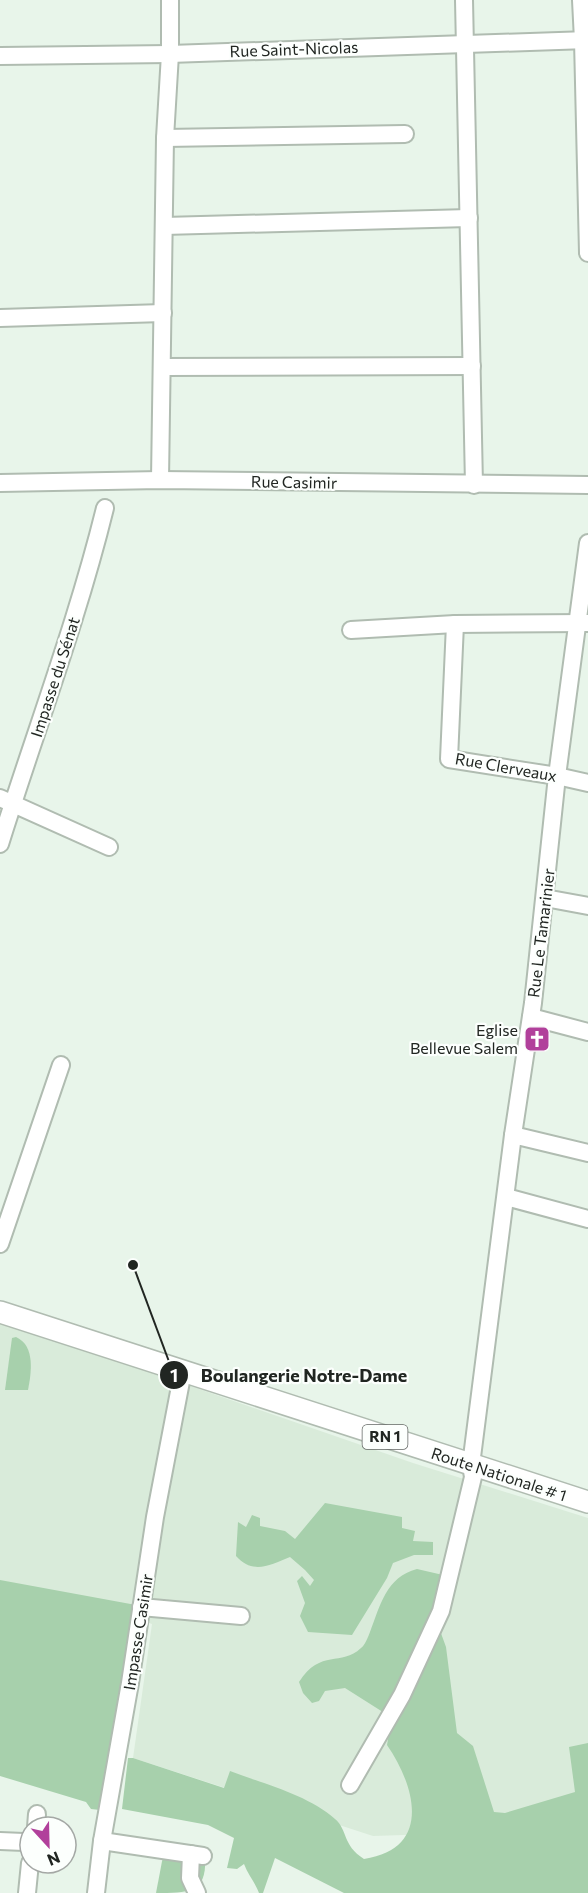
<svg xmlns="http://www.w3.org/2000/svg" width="588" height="1893" viewBox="0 0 588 1893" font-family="Commissioner,sans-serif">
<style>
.built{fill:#d9ebda}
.green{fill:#a7d0ac}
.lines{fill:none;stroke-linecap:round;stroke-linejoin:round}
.minor-casing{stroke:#b0bcb1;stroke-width:20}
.major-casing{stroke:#b0bcb1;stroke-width:24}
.minor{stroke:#fff;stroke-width:16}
.major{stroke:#fff;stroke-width:21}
.labels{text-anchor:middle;stroke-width:4.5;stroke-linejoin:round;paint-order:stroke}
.shield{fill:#fcfffd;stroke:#636764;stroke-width:1.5}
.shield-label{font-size:15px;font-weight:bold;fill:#212622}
.street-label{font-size:16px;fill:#212622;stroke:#fcfffd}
.poi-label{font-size:16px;fill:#212622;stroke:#fcfffd;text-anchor:end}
.leader{fill:none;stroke:#212622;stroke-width:2}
.callout-dot{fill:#212622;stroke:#fcfffd;stroke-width:2}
.mark-label{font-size:18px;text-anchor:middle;font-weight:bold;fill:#fff}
.callout-label{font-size:18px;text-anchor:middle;font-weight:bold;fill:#212622;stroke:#fcfffd;stroke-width:4.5;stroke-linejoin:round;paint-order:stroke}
</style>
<rect width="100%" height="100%" fill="#e8f5ea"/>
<polygon class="built" points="0,1320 413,1463 588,1518 588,1829 373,1836 133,1758 152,1624 119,1612 0,1589"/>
<g class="green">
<path d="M16,1337c20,9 15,37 12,53h-23l7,-52z"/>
<path d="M325,1503l77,14v11l13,3 -2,10 20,1v13h-19l-21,8 -6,15 -35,57 -44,-3 -8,-16 5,-13 -8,-22 5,-5 8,10 4,-6 -9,-10 -15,-13c-20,8 -37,18 -54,-1l2,-34 8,5 6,-12 8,3v8l25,5 10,8z"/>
<path d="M417,1569l26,6 -7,36 -50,103 -41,-26 -20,3 -6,10 -7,2 -9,-10 -4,-11c22,-34 42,-15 62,-34 4,-3 7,-11 9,-16 10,-26 16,-55 47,-63z"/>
<polygon points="0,1580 136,1605 100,1810 91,1809 86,1802 0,1776"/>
<path d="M438,1625l8,22 11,86 16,13 21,66 11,1 70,-21 -6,-45 19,-4v150h-244l-69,-35 -12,35h-4c-4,-11 -11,-18 -15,-29l-7,5 -10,-1 7,-30 -26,-13 -86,-16 6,-51h5l91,30 6,-17c34,13 78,24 105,48 13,11 7,26 29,40 68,-10 52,-72 23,-114l3,-17z"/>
<path d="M164,1851l41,8c2,34 -18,34 -49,34z"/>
</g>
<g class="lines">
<g class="minor-casing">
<g id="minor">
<polyline points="464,0 474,485"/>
<polyline points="581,0 583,40 588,253"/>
<polyline points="0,56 170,54 588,40"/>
<polyline points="165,138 405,134"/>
<polyline points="164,226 469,218"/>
<polyline points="0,318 163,313"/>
<polyline points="162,367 472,366"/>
<polyline points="160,480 165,138 170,54 170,0"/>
<polyline points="0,483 160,480 588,485"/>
<polyline points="455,624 449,759 557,776 588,783"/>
<polyline points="351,630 455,624 587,623"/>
<polyline points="0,798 109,847"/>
<path d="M0,844c35,-112 77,-222 105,-336"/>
<polyline points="545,898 588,906"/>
<polyline points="531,1017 588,1032"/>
<polyline points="513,1135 588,1153"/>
<polyline points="506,1197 588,1219"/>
<polyline points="0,1244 61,1065"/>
<polyline points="141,1607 241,1616"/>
<polyline points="350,1785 402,1695 441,1611 473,1477 471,1465 513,1135 533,1003 557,776 588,543"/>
<polyline points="36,1827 37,1814"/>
<polyline points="0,1841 24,1842 30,1847"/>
<polyline points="102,1841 203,1856"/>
<polyline points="191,1854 190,1878 197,1893"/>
<polyline points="27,1893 30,1863"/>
<polyline points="96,1893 102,1841 130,1683 155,1517 183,1371"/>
</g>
</g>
<g class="major-casing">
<polyline id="major" points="0,1312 588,1502"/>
</g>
<use href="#minor" class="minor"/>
<use href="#major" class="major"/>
</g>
<defs>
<g id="church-square" transform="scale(1.35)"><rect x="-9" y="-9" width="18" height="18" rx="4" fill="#b1409b" stroke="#fcfffd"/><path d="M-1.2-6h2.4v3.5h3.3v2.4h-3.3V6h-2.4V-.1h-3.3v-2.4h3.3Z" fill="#fff"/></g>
</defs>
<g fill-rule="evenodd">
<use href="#church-square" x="537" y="1039"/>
</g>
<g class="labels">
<rect class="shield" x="362.5" y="1425" width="45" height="24" rx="4.5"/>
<g class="shield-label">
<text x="385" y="1442">RN 1</text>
</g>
<g class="street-label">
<text transform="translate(294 49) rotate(-2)" y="6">Rue Saint-Nicolas</text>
<text transform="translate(294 482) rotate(1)" y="6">Rue Casimir</text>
<text transform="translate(55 677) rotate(-72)" y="6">Impasse du Sénat</text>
<text transform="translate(506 767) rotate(10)" y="6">Rue Clerveaux</text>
<text transform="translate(541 933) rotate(-83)" y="6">Rue Le Tamarinier</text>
<text transform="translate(499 1474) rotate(18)" y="6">Route Nationale # 1</text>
<text transform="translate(138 1632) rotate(-81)" y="6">Impasse Casimir</text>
</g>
<g class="poi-label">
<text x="518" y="1036">Eglise<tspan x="518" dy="18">Bellevue Salem</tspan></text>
</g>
</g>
<path class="leader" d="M133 1265L174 1375"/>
<g class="callout-dot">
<circle cx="133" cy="1265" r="6"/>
<circle cx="174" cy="1375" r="15"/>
</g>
<g class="mark-label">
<text x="174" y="1382">1</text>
</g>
<g class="callout-label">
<text x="304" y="1382">Boulangerie Notre-Dame</text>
</g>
<g transform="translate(48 1845) rotate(158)"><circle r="28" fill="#fcfffd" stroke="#a4a8a5" stroke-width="1.5"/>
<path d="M0-4.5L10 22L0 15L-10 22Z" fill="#b1409b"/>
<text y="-9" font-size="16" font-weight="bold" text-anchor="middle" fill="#212622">N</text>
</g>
</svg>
